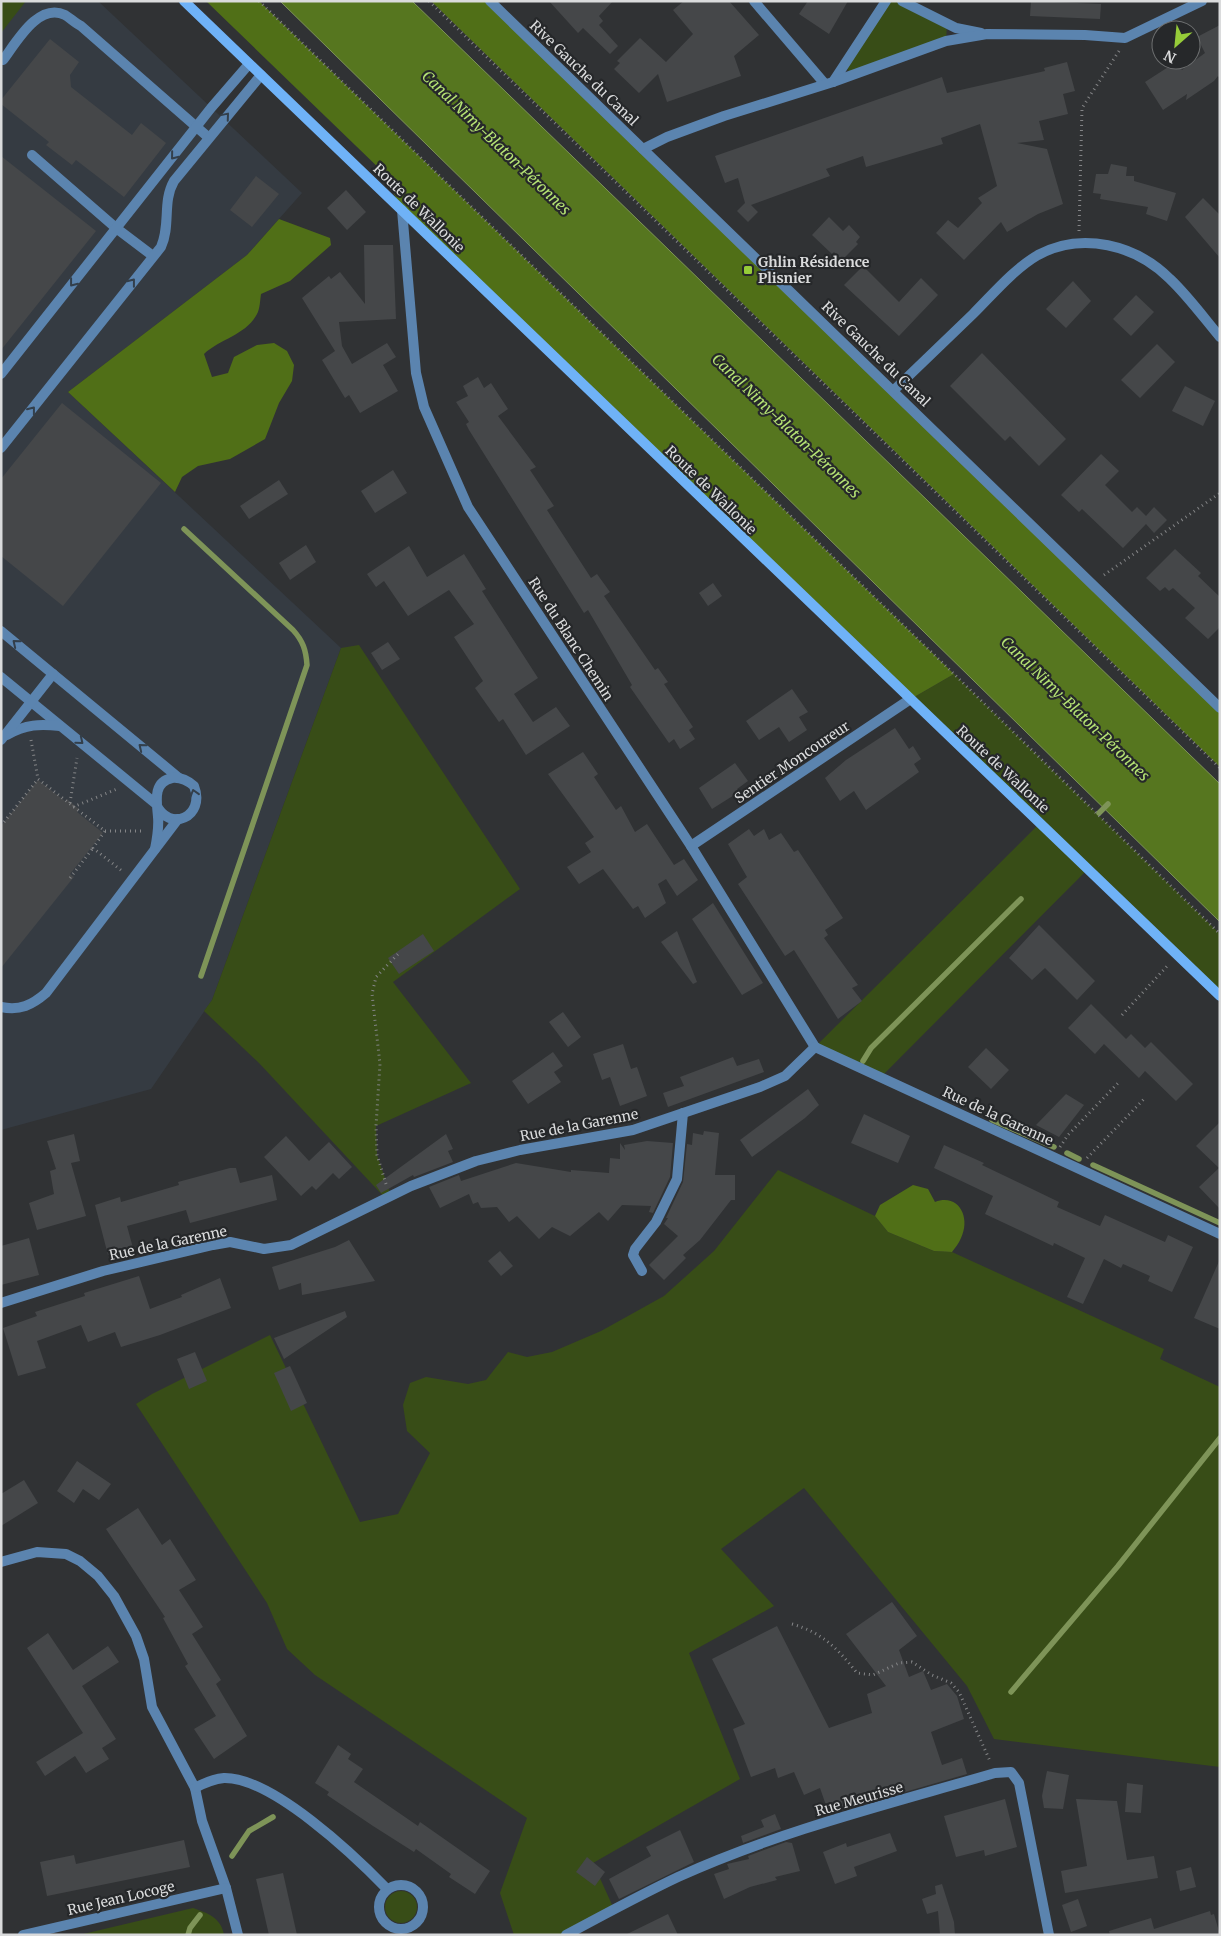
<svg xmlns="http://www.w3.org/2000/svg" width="1221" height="1936" viewBox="0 0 1221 1936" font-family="Merriweather,serif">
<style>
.built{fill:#353b42}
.green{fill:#384d17}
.forest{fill:#506f17}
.water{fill:#56761f;stroke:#7e9458}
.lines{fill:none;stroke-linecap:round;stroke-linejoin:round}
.stream{stroke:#7e9458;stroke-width:5.5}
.building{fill:#454749}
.path{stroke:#848587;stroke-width:3;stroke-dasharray:1 4;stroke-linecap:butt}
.lane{stroke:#5b84af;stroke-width:10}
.street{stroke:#5b84af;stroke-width:10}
.secondary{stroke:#6fb2f7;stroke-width:10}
.oneway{stroke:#333f4b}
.poi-dot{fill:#96cc39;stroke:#26282a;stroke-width:2}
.labels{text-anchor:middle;stroke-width:4.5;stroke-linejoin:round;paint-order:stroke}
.street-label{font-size:14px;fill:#dadbdc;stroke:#26282a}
.poi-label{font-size:14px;font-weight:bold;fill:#dadbdc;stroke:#26282a;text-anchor:start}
.water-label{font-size:15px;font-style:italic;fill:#b5e374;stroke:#26282a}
</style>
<rect width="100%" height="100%" fill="#303234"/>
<polygon class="built" points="1,1 98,1 302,193 247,255 68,392 341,648 212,1000 151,1089 1,1130"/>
<g class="green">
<polygon points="1,1 26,1 1,33"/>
<polygon points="886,1 902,1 947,24 946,41 852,75 844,65"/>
<polygon points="359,645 520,889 393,982 471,1083 376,1126 377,1155 391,1196 386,1199 259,1063 204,1011 212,1000 341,648"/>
<polygon points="954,674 1220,934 1220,996 1088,869 881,1077 815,1047 1040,823 909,700"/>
<polygon points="778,1170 875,1216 888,1232 934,1251 952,1252 1164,1349 1160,1359 1220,1387 1220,1767 994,1739 967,1686 804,1488 721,1549 774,1606 689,1653 740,1779 593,1863 614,1909 566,1935 514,1935 500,1893 527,1818 315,1675 287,1649 267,1603 136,1404 152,1394 270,1335 360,1522 398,1514 430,1453 407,1431 403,1405 410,1383 426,1377 468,1384 486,1380 508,1352 527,1357 552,1352 601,1331 664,1296 714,1251"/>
<circle cx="401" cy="1907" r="16"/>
<path d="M193,1908c15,5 28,10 31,27h-145z"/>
</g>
<g class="forest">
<polygon points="206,1 259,1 954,674 909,700 402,210 384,173"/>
<polygon points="431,1 490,1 1220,708 1220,767"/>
<path d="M279,219l51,19 1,7 -41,36 -29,13c-1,6 -1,15 -4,20 -11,21 -37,25 -53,40l8,23 16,-4 6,-16 23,-12 17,-2 13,8 7,14 -2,16 -13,22 -14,36 -35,20 -32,7 -16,11 -7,15 -107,-100 179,-137z"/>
<path d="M913,1185l15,4 7,13c24,-9 36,16 26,36 -2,5 -6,10 -9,14l-18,-1 -46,-19 -13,-16 5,-11z"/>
</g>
<polygon class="water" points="280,1 412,1 1220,784 1220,922"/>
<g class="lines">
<g class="stream">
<path d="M184,529l109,101c10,11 13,20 14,35l-106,311"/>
<polyline points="1099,813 1108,804"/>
<polyline points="863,1061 871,1048 1021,899"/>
<polyline points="992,1120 1054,1147"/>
<polyline points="1067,1153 1079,1159"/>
<polyline points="1093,1165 1220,1223"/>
<polyline points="1011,1692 1118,1566 1220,1438"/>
<polyline points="232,1856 249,1831 273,1817"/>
<polyline points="188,1935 190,1928 200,1915"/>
</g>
</g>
<g class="building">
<polygon points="549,1 613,1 599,16 603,21 599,25 618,46 610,54 583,28 578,33"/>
<polygon points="684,1 729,1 759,35 734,56 741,76 667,102 658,74 639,93 614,69 620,63 617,61 640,38 666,62 693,34 673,10"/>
<polygon points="808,1 848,1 829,34 799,14"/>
<polygon points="1031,1 1101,4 1100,19 1030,16"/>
<polygon points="1220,25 1220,79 1218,76 1214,81 1186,100 1187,94 1163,110 1145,82 1176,62 1182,70 1205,53 1197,37"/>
<polygon points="50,39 79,62 70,75 71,87 132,135 141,123 166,143 124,197 76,160 72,165 46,145 49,142 1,104 1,100"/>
<polygon points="1067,62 1075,91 1063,94 1068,114 1039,121 1044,140 1017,143 1047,149 1063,204 1038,214 1007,232 1001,222 964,260 936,233 948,220 958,228 982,203 978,198 997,186 980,124 941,138 943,144 866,167 863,156 826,169 830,176 751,205 758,212 748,222 737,211 745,203 738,178 725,183 715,156 942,77 947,93 1045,71 1044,68"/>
<polygon points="1,156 96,231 1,350"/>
<polygon points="1111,164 1127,167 1126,176 1134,176 1134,181 1176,193 1167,221 1146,214 1148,207 1100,199 1101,194 1093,193 1096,174 1108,174"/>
<polygon points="256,176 279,194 252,227 230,210"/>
<polygon points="346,190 366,212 347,230 327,208"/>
<polygon points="1203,198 1220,215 1220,258 1185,217"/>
<polygon points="829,217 843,231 849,225 860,237 856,242 858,244 842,260 834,252 832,254 812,235"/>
<polygon points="364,245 393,245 396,319 339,322 342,346 352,364 387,343 396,357 383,365 398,391 360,413 349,395 345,398 322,360 335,351 302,298 329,276 331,279 340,272 365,304"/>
<polygon points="863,266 899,302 921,278 938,295 899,336 844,285"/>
<polygon points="1073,281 1091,301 1066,328 1046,309"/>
<polygon points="1136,295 1154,312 1131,336 1113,319"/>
<polygon points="1157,344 1175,362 1140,398 1121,380"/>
<polygon points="982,353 1066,439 1039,466 1010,436 1005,441 950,386"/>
<polygon points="478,377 484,388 491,383 508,409 498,416 536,467 530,470 554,506 547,510 591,578 597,574 610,592 604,596 655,670 658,668 668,682 664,684 693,727 689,730 695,739 680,749 674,739 669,743 630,687 632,685 588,610 584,613 469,430 466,424 469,422 456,402 468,396 463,386"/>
<polygon points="1185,386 1215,401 1203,426 1172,411"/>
<polygon points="62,403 161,483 63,606 1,556 1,479"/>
<polygon points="1101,454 1119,471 1105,485 1132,512 1137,507 1146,516 1154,507 1167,520 1154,533 1146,524 1123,548 1082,509 1079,512 1061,495"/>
<polygon points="393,470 407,493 375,513 361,491"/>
<polygon points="279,480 288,494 249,519 240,506"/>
<polygon points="306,545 316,562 290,580 279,563"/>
<polygon points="409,546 427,577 464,554 486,589 482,591 538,678 514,694 533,722 556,707 570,726 526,755 503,719 499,722 475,688 483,681 454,637 474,624 449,590 408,616 384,581 376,587 367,574"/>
<polygon points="1175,549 1201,573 1198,576 1220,597 1220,627 1208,639 1185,618 1195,608 1173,588 1169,591 1165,587 1160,591 1146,578"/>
<polygon points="713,583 722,596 708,606 699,593"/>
<polygon points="388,642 400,659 382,670 371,653"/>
<polygon points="792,689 808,712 799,717 807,730 789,742 779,727 759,740 746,721"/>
<polygon points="895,728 909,749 913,746 921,759 914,764 919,772 866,810 854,791 840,801 825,778 846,760"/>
<polygon points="583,752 598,774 594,777 616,810 621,806 635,832 647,824 674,865 684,859 698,880 677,896 666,879 658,884 666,903 645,918 638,906 633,909 603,869 579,884 567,867 591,852 585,843 594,837 548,774"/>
<polygon points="735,763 748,781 737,789 739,792 712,809 699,788"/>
<polygon points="38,780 65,801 67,799 79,809 77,812 103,833 70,874 74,877 69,883 1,968 1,826"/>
<polygon points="749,829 754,836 764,829 769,840 781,833 794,852 798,850 843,918 825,930 828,935 824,938 858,985 852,988 862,1001 838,1019 794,950 785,956 738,884 747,877 728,844"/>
<polygon points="713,903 763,983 742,995 692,919"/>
<polygon points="1039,925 1095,981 1077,1000 1045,968 1032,980 1009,958"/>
<polygon points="677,931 697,982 693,984 661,942"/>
<polygon points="423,934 434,951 399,974 388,958"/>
<polygon points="1091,1004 1126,1039 1131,1034 1145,1048 1151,1042 1193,1084 1176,1101 1145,1071 1139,1078 1104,1044 1095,1054 1068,1028"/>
<polygon points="563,1012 581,1037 568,1047 549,1022"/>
<polygon points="623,1044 631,1069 637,1067 647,1096 620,1106 610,1077 602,1080 593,1054"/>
<polygon points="986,1048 1009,1070 991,1089 968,1067"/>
<polygon points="553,1052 563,1066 554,1072 561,1082 528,1104 512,1081"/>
<polygon points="733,1057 737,1066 759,1059 764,1072 668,1107 663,1093 684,1086 680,1077"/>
<polygon points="808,1089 819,1105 805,1118 752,1157 740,1140"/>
<polygon points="1066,1094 1084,1105 1059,1137 1036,1125"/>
<polygon points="864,1114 910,1136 898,1163 851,1143"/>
<polygon points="1220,1122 1220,1209 1199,1187 1219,1168 1196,1146"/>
<polygon points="704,1131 719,1133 715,1175 735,1175 735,1200 731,1200 700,1240 683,1255 686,1258 664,1280 649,1265 678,1236 664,1224 668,1218 666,1218 683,1182 687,1144 692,1145 693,1133 703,1135"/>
<polygon points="74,1134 80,1161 71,1163 86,1216 37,1230 29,1203 54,1194 50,1171 56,1169 47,1141"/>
<polygon points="446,1134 453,1149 448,1151 453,1162 414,1177 413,1175 381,1193 376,1185"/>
<polygon points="286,1136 309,1161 329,1142 352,1167 339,1179 333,1173 316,1190 312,1186 301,1196 264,1157"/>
<polygon points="647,1141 673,1143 670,1177 653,1213 649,1212 651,1206 622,1205 608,1221 599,1212 570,1236 552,1227 539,1239 517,1216 509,1222 497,1207 481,1208 478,1202 473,1204 469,1194 440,1208 429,1187 459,1175 461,1181 516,1163 571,1172 571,1170 609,1173 610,1158 620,1159 620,1143 625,1150 624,1145"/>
<polygon points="944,1145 984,1163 982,1165 1059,1202 1057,1207 1100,1226 1105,1215 1165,1242 1168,1235 1193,1247 1172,1292 1148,1281 1150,1276 1123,1264 1121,1268 1104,1259 1083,1304 1067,1297 1085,1258 1054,1243 1053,1246 985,1214 993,1196 934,1168"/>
<polygon points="230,1168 236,1168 240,1183 272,1175 277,1200 190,1223 186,1210 127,1226 133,1248 108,1255 95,1205 120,1197 121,1202 179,1185 178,1182"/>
<polygon points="29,1238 39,1275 1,1285 1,1246"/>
<polygon points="349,1240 375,1281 302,1295 301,1283 279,1290 272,1267 335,1247"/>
<polygon points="500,1251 513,1266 501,1276 488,1261"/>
<polygon points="1220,1259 1220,1329 1194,1318"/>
<polygon points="139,1276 150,1309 182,1297 181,1295 220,1278 231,1308 160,1335 121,1347 115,1332 88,1342 81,1325 37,1341 46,1368 18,1376 3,1328 37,1316 35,1312 85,1296 84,1293"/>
<polygon points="345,1311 347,1317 284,1359 274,1338"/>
<polygon points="195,1352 207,1381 189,1389 177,1359"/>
<polygon points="290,1366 307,1403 291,1411 274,1373"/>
<polygon points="77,1461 111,1484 99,1500 83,1489 74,1503 57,1491"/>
<polygon points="24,1480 38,1503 1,1526 1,1494"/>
<polygon points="138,1508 162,1545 170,1539 196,1580 179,1590 203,1627 192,1634 221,1680 216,1684 247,1736 214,1759 194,1729 216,1716 185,1666 188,1664 163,1618 165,1617 106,1529"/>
<polygon points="892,1602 917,1636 899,1650 909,1677 923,1671 931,1690 947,1684 957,1696 964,1719 931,1732 942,1765 962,1758 967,1774 829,1814 820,1788 804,1795 794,1772 778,1778 775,1768 751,1777 733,1729 745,1724 712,1659 777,1626 829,1728 872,1713 867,1694 886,1686 846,1634"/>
<polygon points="48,1633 73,1670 108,1646 119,1662 82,1686 116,1739 102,1748 109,1759 86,1773 75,1756 45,1776 36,1762 83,1733 27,1648"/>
<polygon points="338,1745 351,1754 348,1759 363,1769 354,1782 418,1826 420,1822 490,1871 475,1894 449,1877 451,1874 416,1849 414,1852 373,1826 327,1795 329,1792 315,1783"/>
<polygon points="1047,1771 1069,1775 1063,1809 1044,1808 1042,1796"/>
<polygon points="1127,1783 1143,1785 1141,1813 1125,1812"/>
<polygon points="1005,1799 1017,1847 985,1856 984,1850 956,1857 944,1816"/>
<polygon points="1076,1799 1117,1801 1127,1860 1154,1856 1158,1878 1065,1893 1061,1871 1087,1866"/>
<polygon points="775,1814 781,1829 743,1843 741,1836 764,1827 761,1820"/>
<polygon points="680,1830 694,1862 619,1899 609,1879 651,1856 646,1847"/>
<polygon points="890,1833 897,1851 854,1867 857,1876 835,1884 823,1852 846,1843 847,1847"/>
<polygon points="184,1840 190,1867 47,1896 40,1862 74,1855 76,1864"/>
<polygon points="786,1842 792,1843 800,1871 775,1877 777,1880 750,1887 724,1899 714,1874 729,1869 727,1864 749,1859 748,1856"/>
<polygon points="587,1857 605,1872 595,1886 576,1872"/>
<polygon points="1191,1867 1196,1887 1180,1891 1176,1871"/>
<polygon points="283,1873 297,1935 269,1935 256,1879"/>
<polygon points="942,1884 954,1922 955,1935 940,1935 938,1911 927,1914 922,1899 936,1894 935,1886"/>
<polygon points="1078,1899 1087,1926 1071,1932 1062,1905"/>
<polygon points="1210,1911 1211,1915 1214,1914 1220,1935 1110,1935 1109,1931 1151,1918 1154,1929"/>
<polygon points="668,1914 678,1935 625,1935"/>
</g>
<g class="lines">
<g class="path">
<polyline points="259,1 954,674 1220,934"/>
<polyline points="429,1 1220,768"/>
<polyline points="1079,231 1082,108 1119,51"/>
<polyline points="1104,575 1220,493"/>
<polyline points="31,740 38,779"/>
<polyline points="70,803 77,758"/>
<polyline points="73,807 117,789"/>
<polyline points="4,822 38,779 105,831 93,848 122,871"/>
<polyline points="105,831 145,831"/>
<polyline points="70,878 93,848"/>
<polyline points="1122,1015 1169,964"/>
<polyline points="1060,1147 1068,1135 1120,1081"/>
<polyline points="1087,1158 1144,1099"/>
<polyline points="386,1184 377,1155 376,1126 380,1064 372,994 376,977 398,954"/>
<path d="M792,1624c31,9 45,24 65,49l16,2 26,-12 13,-1 20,13 19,8 8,9 31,69"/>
</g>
<g class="lane">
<path d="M3,60c13,-17 35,-58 62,-45 5,3 10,8 16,11l127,111"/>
<polyline points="32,155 116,228 153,256"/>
<polyline points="1,374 211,108 249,64"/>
<path d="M1,448l160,-201c10,-22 1,-45 13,-66l87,-106"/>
<polyline points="1,631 179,778"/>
<path d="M1,677l155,127c13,29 50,13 38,-18 -7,-6 -13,-9 -22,-8 -20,4 -15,25 -14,39 1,11 -1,22 -3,32"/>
<path d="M7,735c19,-11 33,-11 53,-9"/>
<polyline points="1,740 53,674"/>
<path d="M1,1007c19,4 31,-2 45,-14l132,-174"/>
<polyline points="642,1271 633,1255 635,1249 656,1222 677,1179 683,1113"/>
</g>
<g class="street">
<polyline points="490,1 1220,708"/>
<polyline points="754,1 825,84"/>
<polyline points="902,1 956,28 981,33"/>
<polyline points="833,82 886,1"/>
<polyline points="643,149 667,137 724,116 833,82 946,41 987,34 1085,35 1125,38 1202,1"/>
<polyline points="402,210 416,373 424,407 468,507 691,846 815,1047"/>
<path d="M894,390c26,-25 53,-51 79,-76 20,-20 41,-45 65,-59 44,-24 98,-10 132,24 18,17 34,39 50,58"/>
<polyline points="691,846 909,700"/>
<polyline points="815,1047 1220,1234"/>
<polyline points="1,1303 103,1271 213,1245 230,1242 264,1249 291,1245 411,1186 476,1161 520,1150 633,1130 760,1087 785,1076 815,1047"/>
<polyline points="1,1562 37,1552 66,1554 80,1561 98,1576 114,1596 136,1636 144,1659 152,1707 195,1788 202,1821 226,1888 238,1935"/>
<path d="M195,1788c9,-5 18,-9 29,-10 48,-1 131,78 163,111"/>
<circle cx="401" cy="1907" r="22"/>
<polyline points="23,1935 226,1888"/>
<path d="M566,1935c37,-20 74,-40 112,-58 101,-46 211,-73 317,-104l16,-1 8,11 30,152"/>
</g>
<polyline class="secondary" points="184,1 1220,996"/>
</g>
<defs><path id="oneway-chevron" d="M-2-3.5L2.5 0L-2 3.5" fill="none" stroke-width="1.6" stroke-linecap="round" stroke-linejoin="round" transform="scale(1.25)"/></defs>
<g class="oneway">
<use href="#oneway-chevron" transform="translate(226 116) rotate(-50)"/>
<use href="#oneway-chevron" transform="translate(174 156) rotate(129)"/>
<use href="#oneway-chevron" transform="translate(132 282) rotate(-52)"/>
<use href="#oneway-chevron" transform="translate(73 283) rotate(128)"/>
<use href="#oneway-chevron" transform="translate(32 410) rotate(-52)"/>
<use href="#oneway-chevron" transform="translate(16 643) rotate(-141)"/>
<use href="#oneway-chevron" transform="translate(80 741) rotate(39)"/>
<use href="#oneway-chevron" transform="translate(142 747) rotate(-141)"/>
<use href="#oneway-chevron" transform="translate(194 793) rotate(-107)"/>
</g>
<rect class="poi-dot" x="743" y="265" width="10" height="10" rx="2.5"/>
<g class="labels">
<g class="street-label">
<text transform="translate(584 73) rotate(44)" y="5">Rive Gauche du Canal</text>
<text transform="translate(419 208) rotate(44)" y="5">Route de Wallonie</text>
<text transform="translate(876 354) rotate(44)" y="5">Rive Gauche du Canal</text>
<text transform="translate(711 490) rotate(44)" y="5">Route de Wallonie</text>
<text transform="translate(571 639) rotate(57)" y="5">Rue du Blanc Chemin</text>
<text transform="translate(792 762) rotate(-34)" y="5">Sentier Moncoureur</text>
<text transform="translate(1003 769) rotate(43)" y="5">Route de Wallonie</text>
<text transform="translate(998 1116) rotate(25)" y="5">Rue de la Garenne</text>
<text transform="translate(579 1125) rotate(-11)" y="5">Rue de la Garenne</text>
<text transform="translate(168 1243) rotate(-12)" y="5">Rue de la Garenne</text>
<text transform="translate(859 1799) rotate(-16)" y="5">Rue Meurisse</text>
<text transform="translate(121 1898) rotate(-13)" y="5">Rue Jean Locoge</text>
</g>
<g class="poi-label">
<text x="758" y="267">Ghlin Résidence<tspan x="758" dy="16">Plisnier</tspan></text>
</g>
<g class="water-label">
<text transform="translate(496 143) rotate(44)" y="5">Canal Nimy-Blaton-Péronnes</text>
<text transform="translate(786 426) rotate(44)" y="5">Canal Nimy-Blaton-Péronnes</text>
<text transform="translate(1075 709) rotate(44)" y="5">Canal Nimy-Blaton-Péronnes</text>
</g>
</g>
<rect width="1221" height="1936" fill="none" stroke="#dadbdc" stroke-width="5"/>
<g transform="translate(1176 45) rotate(207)"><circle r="24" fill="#26282a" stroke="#6e7071"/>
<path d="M0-4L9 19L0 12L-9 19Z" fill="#96cc39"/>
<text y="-8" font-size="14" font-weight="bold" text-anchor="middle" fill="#dadbdc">N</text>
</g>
</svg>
